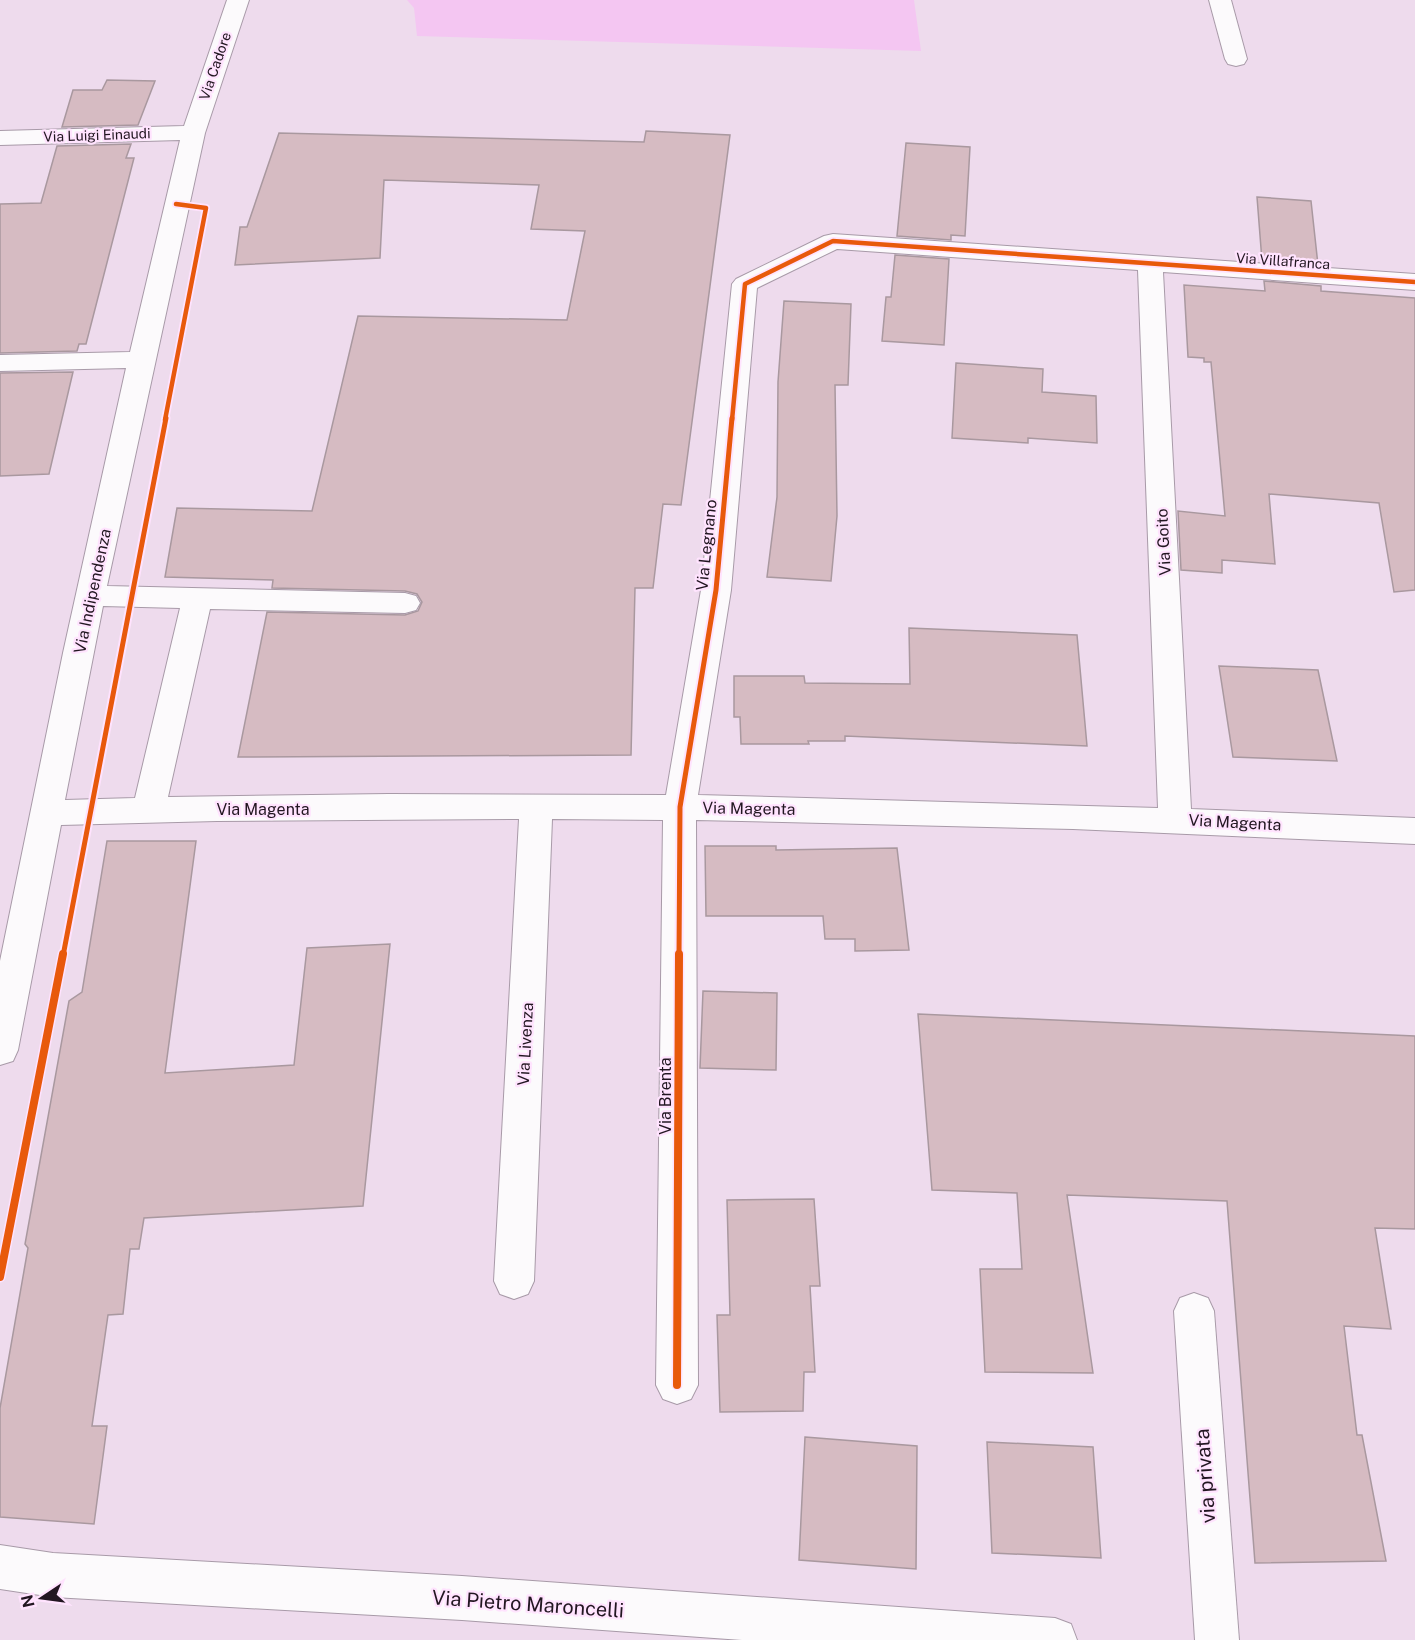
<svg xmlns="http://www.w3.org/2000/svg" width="1415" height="1640" viewBox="0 0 1415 1640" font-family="'Public Sans',sans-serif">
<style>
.green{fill:#f4c6f2}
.building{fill:#d6bbc2;stroke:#a9989f;stroke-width:1.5}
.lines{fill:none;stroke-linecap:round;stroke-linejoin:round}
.minor-casing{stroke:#a89aa8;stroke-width:2}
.minor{fill:#fcfafc;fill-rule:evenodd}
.cycleway-far2-casing{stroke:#ffe3fe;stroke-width:8}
.cycleway-far1-casing{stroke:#ffe3fe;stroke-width:9}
.cycleway-casing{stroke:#ffe3fe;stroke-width:11}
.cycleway-far2{stroke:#e8590c;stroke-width:4.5}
.cycleway-far1{stroke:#e8590c;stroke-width:5}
.cycleway{stroke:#e8590c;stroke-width:8}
.labels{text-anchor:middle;stroke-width:4.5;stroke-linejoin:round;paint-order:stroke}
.far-street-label{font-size:14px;fill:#221621;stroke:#ffe3fe}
.street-label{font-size:16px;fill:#221621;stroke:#ffe3fe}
.near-street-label{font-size:20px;fill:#221621;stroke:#ffe3fe}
</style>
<rect width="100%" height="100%" fill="#eedbed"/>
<polygon class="green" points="407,0 914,0 921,51 417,36 414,8"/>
<g class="building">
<polygon points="107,80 155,81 138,125 62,127 73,90 102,90"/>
<polygon points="646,131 730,135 681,505 663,504 653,588 635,588 631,755 238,757 267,612 405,615 418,611 422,602 417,594 405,591 272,588 273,580 165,577 177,508 312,511 358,316 567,320 585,231 531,229 539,185 384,180 380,258 235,265 240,227 247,227 279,133 644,142"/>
<polygon points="906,143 970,147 965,236 951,235 951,240 897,236"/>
<polygon points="131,144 126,158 134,158 86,344 79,344 77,351 0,353 0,204 41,203 57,146"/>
<polygon points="1257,197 1311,201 1318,265 1262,261"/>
<polygon points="895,255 949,259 944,345 882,341 886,297 891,297"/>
<polygon points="1264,281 1321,286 1321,291 1415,298 1415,590 1394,592 1379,503 1269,494 1275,564 1222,560 1222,573 1181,570 1178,511 1225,516 1211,362 1204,362 1204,358 1188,357 1184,285 1265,291"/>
<polygon points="784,301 851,304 848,385 835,385 837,516 831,581 767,577 777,497 778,382"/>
<polygon points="956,363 1043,369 1042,392 1096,396 1097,443 1028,438 1028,443 952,438"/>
<polygon points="73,372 49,474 0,476 0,373"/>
<polygon points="909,628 1077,635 1087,746 845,736 845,741 808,741 809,744 741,744 740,717 734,717 734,676 804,676 805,683 910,684"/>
<polygon points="1219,666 1318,670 1337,761 1233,757"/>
<polygon points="107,841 196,841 165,1073 294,1065 307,948 390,944 363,1206 144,1218 139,1249 130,1249 123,1314 108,1315 92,1426 107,1426 94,1524 0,1517 0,1408 28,1248 25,1244 69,1001 82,992"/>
<polygon points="705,846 776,846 776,850 897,848 909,950 855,951 855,939 825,939 823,916 706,916"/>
<polygon points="703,991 777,993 776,1070 700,1068"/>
<polygon points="918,1014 1415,1036 1415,1229 1375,1228 1391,1329 1344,1326 1357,1435 1362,1435 1386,1561 1255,1563 1227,1201 1067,1195 1093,1373 985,1372 980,1269 1022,1269 1017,1193 932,1190"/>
<polygon points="814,1199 820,1286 810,1286 815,1372 804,1372 803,1411 720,1412 717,1315 730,1315 727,1200"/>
<polygon points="805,1437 917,1446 916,1569 799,1560"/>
<polygon points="987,1442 1093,1447 1101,1558 992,1553"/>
</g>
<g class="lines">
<g class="minor-casing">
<g id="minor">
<path d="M227,0h22l-44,133 -98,453 298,7 11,3 4,7 -4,7 -11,3 -195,-4 -42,188 221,-3 277,1 35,-205 31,-306 4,-5 88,-43 9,-2 582,40v16l-252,-18 28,537 224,9v26l-342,-15 -377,-9 2,565 -7,14 -14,5 -14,-5 -7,-14 7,-565 -111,-1 -18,462 -6,13 -14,5 -14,-5 -6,-13 25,-462 -302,2 -156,4 -43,225 -5,11 -13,4v-104l63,-308 63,-285 -126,3v-16l130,-3 50,-212 -180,5v-14l184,-5zM837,249l301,21 20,538 -460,-13 33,-205 26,-302zM103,606l77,2 -45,190 -70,2z"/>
<polygon points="1209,0 1231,0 1247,59 1244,64 1236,66 1228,64 1225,59"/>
<polygon points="1194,1293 1208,1298 1214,1311 1239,1640 1195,1640 1174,1311 1180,1298"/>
<polygon points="0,1545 53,1553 462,1576 1055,1618 1071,1624 1077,1640 742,1640 462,1620 53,1597 0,1589"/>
</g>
</g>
<use href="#minor" class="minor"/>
<g class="cycleway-far2-casing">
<g id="cycleway-far2">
<polyline points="165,420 206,208 176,204"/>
<polyline points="732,420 745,284 833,241 1415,282"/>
</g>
</g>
<g class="cycleway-far1-casing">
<g id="cycleway-far1">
<polyline points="63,956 166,418"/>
<polyline points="679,956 680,807 716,590 732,418"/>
</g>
</g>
<g class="cycleway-casing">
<g id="cycleway">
<polyline points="0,1277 63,954"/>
<polyline points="677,1385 679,954"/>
</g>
</g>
<use href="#cycleway-far2" class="cycleway-far2"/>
<use href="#cycleway-far1" class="cycleway-far1"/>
<use href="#cycleway" class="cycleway"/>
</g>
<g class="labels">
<g class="far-street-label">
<text transform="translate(215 66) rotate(-71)" y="5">Via Cadore</text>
<text transform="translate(97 135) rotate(-2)" y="5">Via Luigi Einaudi</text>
<text transform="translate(1283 261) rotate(4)" y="5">Via Villafranca</text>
</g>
<g class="street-label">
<text transform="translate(1163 542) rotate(-93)" y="6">Via Goito</text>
<text transform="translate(706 545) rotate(-84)" y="6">Via Legnano</text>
<text transform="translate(92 591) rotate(-78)" y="6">Via Indipendenza</text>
<text transform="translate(749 808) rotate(1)" y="6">Via Magenta</text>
<text x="263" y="815">Via Magenta</text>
<text transform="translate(1235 822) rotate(3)" y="6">Via Magenta</text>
<text transform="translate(525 1044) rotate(-87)" y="6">Via Livenza</text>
<text transform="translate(665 1096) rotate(-90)" y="6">Via Brenta</text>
</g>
<g class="near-street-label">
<text transform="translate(1205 1476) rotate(-94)" y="7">via privata</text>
<text transform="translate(528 1604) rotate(4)" y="7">Via Pietro Maroncelli</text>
</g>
</g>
<g transform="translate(42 1598) rotate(257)" stroke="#ffe3fe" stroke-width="4.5" paint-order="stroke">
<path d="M0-4.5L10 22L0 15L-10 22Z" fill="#221621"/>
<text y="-9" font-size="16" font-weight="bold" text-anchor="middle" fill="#221621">N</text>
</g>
</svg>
